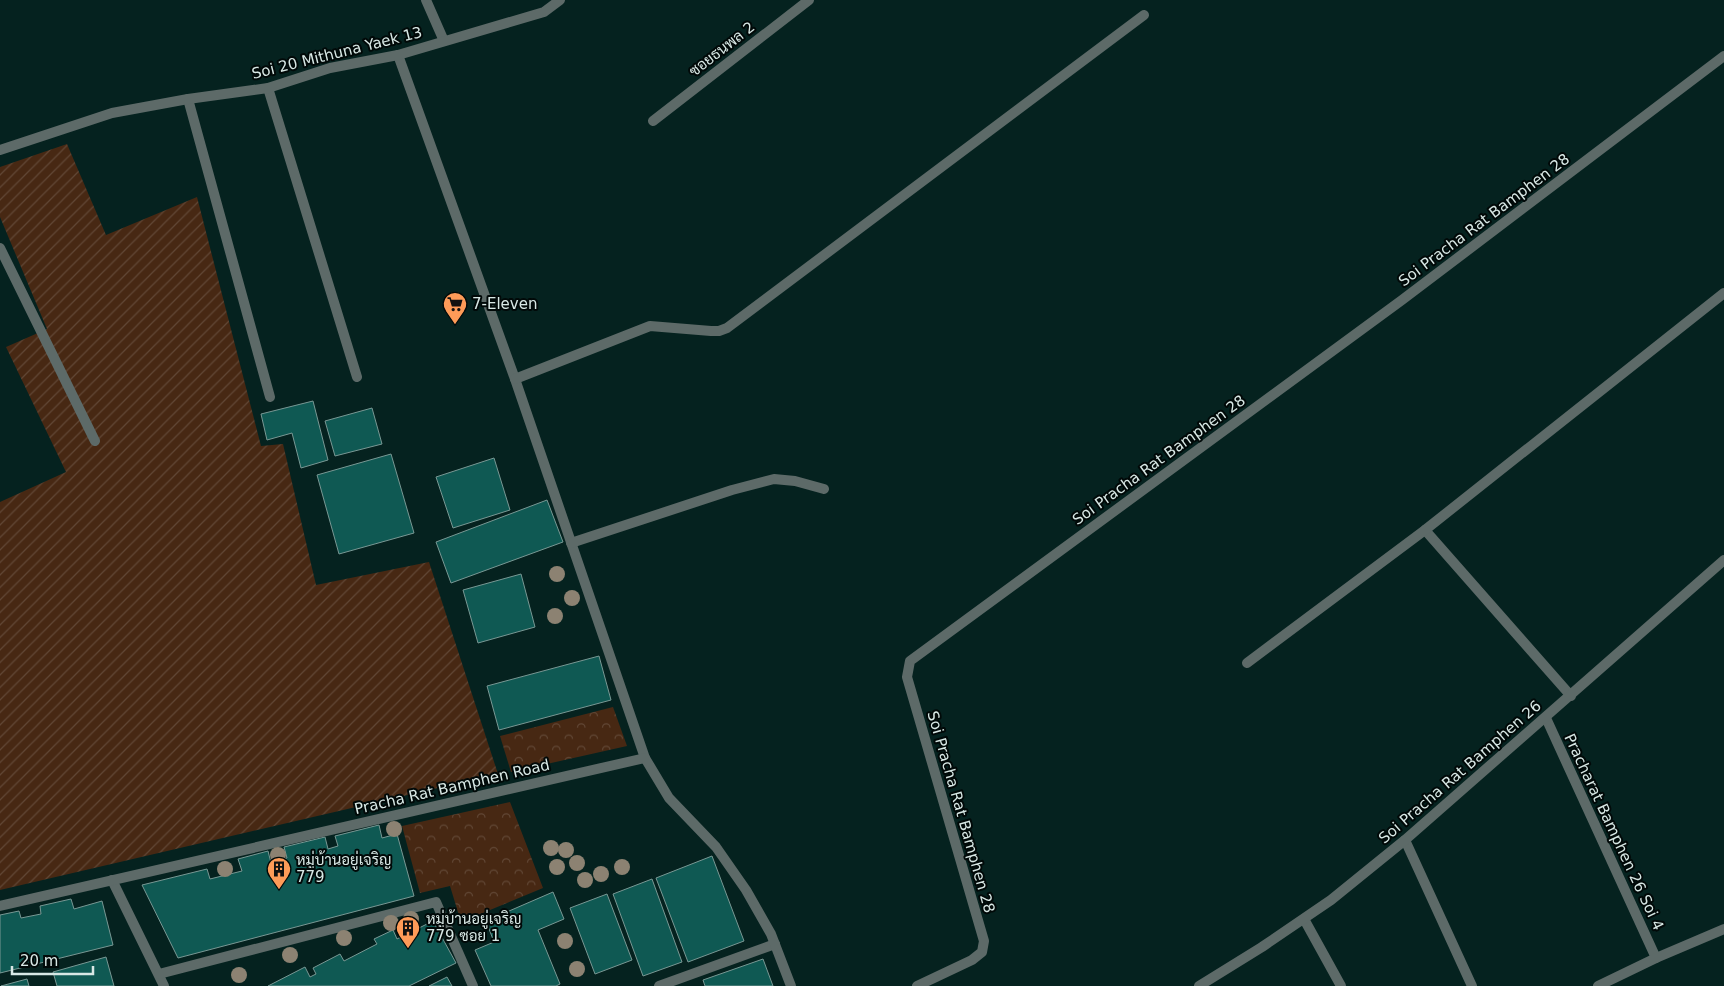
<svg xmlns="http://www.w3.org/2000/svg" width="1724" height="986" viewBox="0 0 1724 986" font-family="'DejaVu Sans',Sarabun,sans-serif">
<style>
.forest{fill:url(#forest-crowns)}
.garden{fill:url(#garden-furrows)}
.building{fill:#0f5953;stroke:#799894}
.lines{fill:none;stroke-linecap:round;stroke-linejoin:round}
.service{stroke:#5d6a68;stroke-width:10}
.minor{stroke:#5d6a68;stroke-width:10}
.tertiary{stroke:#5d6a68;stroke-width:10}
.tree{fill:#8c8272}
.labels{text-anchor:middle;stroke-width:4;stroke-linejoin:round;paint-order:stroke}
.street-label{font-size:15px;fill:#d8e8e5;stroke:#010908}
.poi-label{font-size:15px;fill:#d8e8e5;stroke:#010908;text-anchor:start}
</style>
<defs>
<pattern id="forest-crowns" width="20" height="18" patternUnits="userSpaceOnUse" patternTransform="scale(1.25)"><rect width="20" height="18" fill="#472813"/><path d="M2 6a3 3 0 1 1 6 0M12 15a3 3 0 1 1 6 0" fill="none" stroke="#614735"/></pattern>
<pattern id="garden-furrows" width="10" height="10" patternUnits="userSpaceOnUse" patternTransform="scale(1.25)"><rect width="10" height="10" fill="#472813"/><path d="M-1 1l2-2M0 10L10 0M9 11l2-2" fill="none" stroke="#614735"/></pattern>
</defs>
<rect width="100%" height="100%" fill="#05221f"/>
<g class="forest">
<polygon points="613,707 627,746 511,772 500,736"/>
<polygon points="510,802 543,888 461,922 450,886 420,893 402,826"/>
</g>
<polygon class="garden" points="67,144 106,235 197,197 261,446 283,444 316,585 429,562 498,774 0,890 0,502 66,472 6,347 47,329 0,217 0,167"/>
<g class="building">
<polygon points="313,401 328,460 301,468 292,433 267,440 261,414"/>
<polygon points="372,408 382,444 335,456 325,421"/>
<polygon points="391,454 414,533 339,554 317,475"/>
<polygon points="494,458 510,510 453,528 436,477"/>
<polygon points="547,500 563,542 451,583 436,542"/>
<polygon points="521,574 535,627 478,643 463,590"/>
<polygon points="599,656 611,700 499,730 487,686"/>
<polygon points="379,825 382,838 397,834 414,896 178,958 142,885 207,869 210,879 242,871 238,859 268,851 271,863 287,858 284,847 325,837 328,849 338,846 335,836"/>
<polygon points="712,856 744,941 688,962 656,878"/>
<polygon points="652,879 682,962 643,976 613,894"/>
<polygon points="553,892 564,919 538,930 560,984 556,986 491,986 475,950 494,942 486,921"/>
<polygon points="607,894 632,960 595,974 570,908"/>
<polygon points="71,899 74,909 102,901 113,945 0,973 0,915 19,911 21,918 41,914 40,906"/>
<polygon points="433,921 456,963 409,986 268,986 305,967 310,977 316,974 313,968 340,954 344,961 377,944 374,939 393,930 397,939"/>
<polygon points="106,957 114,986 57,986 53,972"/>
<polygon points="763,959 773,986 705,986 703,980"/>
<polygon points="447,977 452,986 429,986"/>
<polygon points="27,979 29,986 1,986"/>
</g>
<g class="lines">
<g class="service">
<polyline points="426,0 444,41"/>
<polyline points="1304,919 1341,986"/>
</g>
<g class="minor">
<polyline points="398,55 515,379 645,758"/>
<polyline points="268,88 357,377"/>
<polyline points="188,99 270,397"/>
<polyline points="653,121 809,0"/>
<polyline points="0,150 112,113 188,99 268,88 330,68 398,55 544,12 560,0"/>
<polyline points="0,248 95,441"/>
<polyline points="515,379 650,326 711,331 719,331 727,328 1144,15"/>
<polyline points="1425,530 1571,696"/>
<polyline points="571,543 732,490 774,479 795,481 824,489"/>
<polyline points="1247,663 1425,530 1724,293"/>
<polyline points="1546,718 1656,958"/>
<polyline points="1405,840 1472,986"/>
<polyline points="112,880 164,986"/>
<polyline points="159,974 436,902 473,986"/>
<polyline points="659,986 775,944"/>
<polyline points="917,986 972,960 982,952 984,941 907,677 910,661 1402,300 1724,56"/>
<polyline points="1598,986 1656,958 1724,929"/>
</g>
<g class="tertiary">
<polyline points="0,906 645,758 669,798 716,847 746,890 771,934 791,986"/>
<polyline points="1199,986 1262,947 1331,900 1405,840 1724,560"/>
</g>
</g>
<g class="tree">
<circle cx="557" cy="574" r="8"/>
<circle cx="572" cy="598" r="8"/>
<circle cx="555" cy="616" r="8"/>
<circle cx="394" cy="829" r="8"/>
<circle cx="551" cy="848" r="8"/>
<circle cx="566" cy="850" r="8"/>
<circle cx="278" cy="855" r="8"/>
<circle cx="577" cy="863" r="8"/>
<circle cx="557" cy="867" r="8"/>
<circle cx="622" cy="867" r="8"/>
<circle cx="225" cy="869" r="8"/>
<circle cx="601" cy="874" r="8"/>
<circle cx="585" cy="880" r="8"/>
<circle cx="411" cy="919" r="8"/>
<circle cx="391" cy="923" r="8"/>
<circle cx="344" cy="938" r="8"/>
<circle cx="565" cy="941" r="8"/>
<circle cx="290" cy="955" r="8"/>
<circle cx="577" cy="969" r="8"/>
<circle cx="239" cy="975" r="8"/>
</g>
<defs>
<g id="supermarket-pin" transform="scale(1.25)"><path d="M0 17L-7.5 6A9.5 9.5 0 1 1 7.5 6Z" fill="#fe9b58" stroke="#010908"/><path d="M-6-5.5h2.5l.6 2H6L4.5 2H-2.5L-4.4-4H-6ZM-1.5 3.2a1.3 1.3 0 1 0 .1 0ZM3 3.2a1.3 1.3 0 1 0 .1 0Z" fill="#111"/></g>
<g id="building-pin" transform="scale(1.25)"><path d="M0 17L-7.5 6A9.5 9.5 0 1 1 7.5 6Z" fill="#fe9b58" stroke="#010908"/><path d="M-4-6H4V6H1V3H-1V6H-4ZM-2.5-4.3h1.7v1.8h-1.7ZM.8-4.3h1.7v1.8H.8ZM-2.5-1h1.7V.8h-1.7ZM.8-1h1.7V.8H.8Z" fill="#111"/></g>
</defs>
<g fill-rule="evenodd">
<use href="#supermarket-pin" x="455" y="304"/>
<use href="#building-pin" x="279" y="869"/>
<use href="#building-pin" x="408" y="928"/>
</g>
<g class="labels">
<g class="street-label">
<text transform="translate(722 49) rotate(-38)" y="5">ซอยธนพล 2</text>
<text transform="translate(337 53) rotate(-14)" y="5">Soi 20 Mithuna Yaek 13</text>
<text transform="translate(1484 220) rotate(-37)" y="5">Soi Pracha Rat Bamphen 28</text>
<text transform="translate(1159 460) rotate(-36)" y="5">Soi Pracha Rat Bamphen 28</text>
<text transform="translate(1460 772) rotate(-41)" y="5">Soi Pracha Rat Bamphen 26</text>
<text transform="translate(452 787) rotate(-13)" y="5">Pracha Rat Bamphen Road</text>
<text transform="translate(961 812) rotate(74)" y="5">Soi Pracha Rat Bamphen 28</text>
<text transform="translate(1614 832) rotate(65)" y="5">Pracharat Bamphen 26 Soi 4</text>
</g>
<g class="poi-label">
<text x="472" y="309">7-Eleven</text>
<text x="296" y="865">หมู่บ้านอยู่เจริญ<tspan x="296" dy="17">779</tspan></text>
<text x="426" y="924">หมู่บ้านอยู่เจริญ<tspan x="426" dy="17">779 ซอย 1</tspan></text>
</g>
</g>
<path d="M12 966v8h81v-8" fill="none" stroke="#d8e8e5" stroke-width="2.5"/>
<text x="20" y="966" font-size="15" fill="#d8e8e5" stroke="#010908" stroke-width="4" paint-order="stroke">20 m</text>
</svg>
